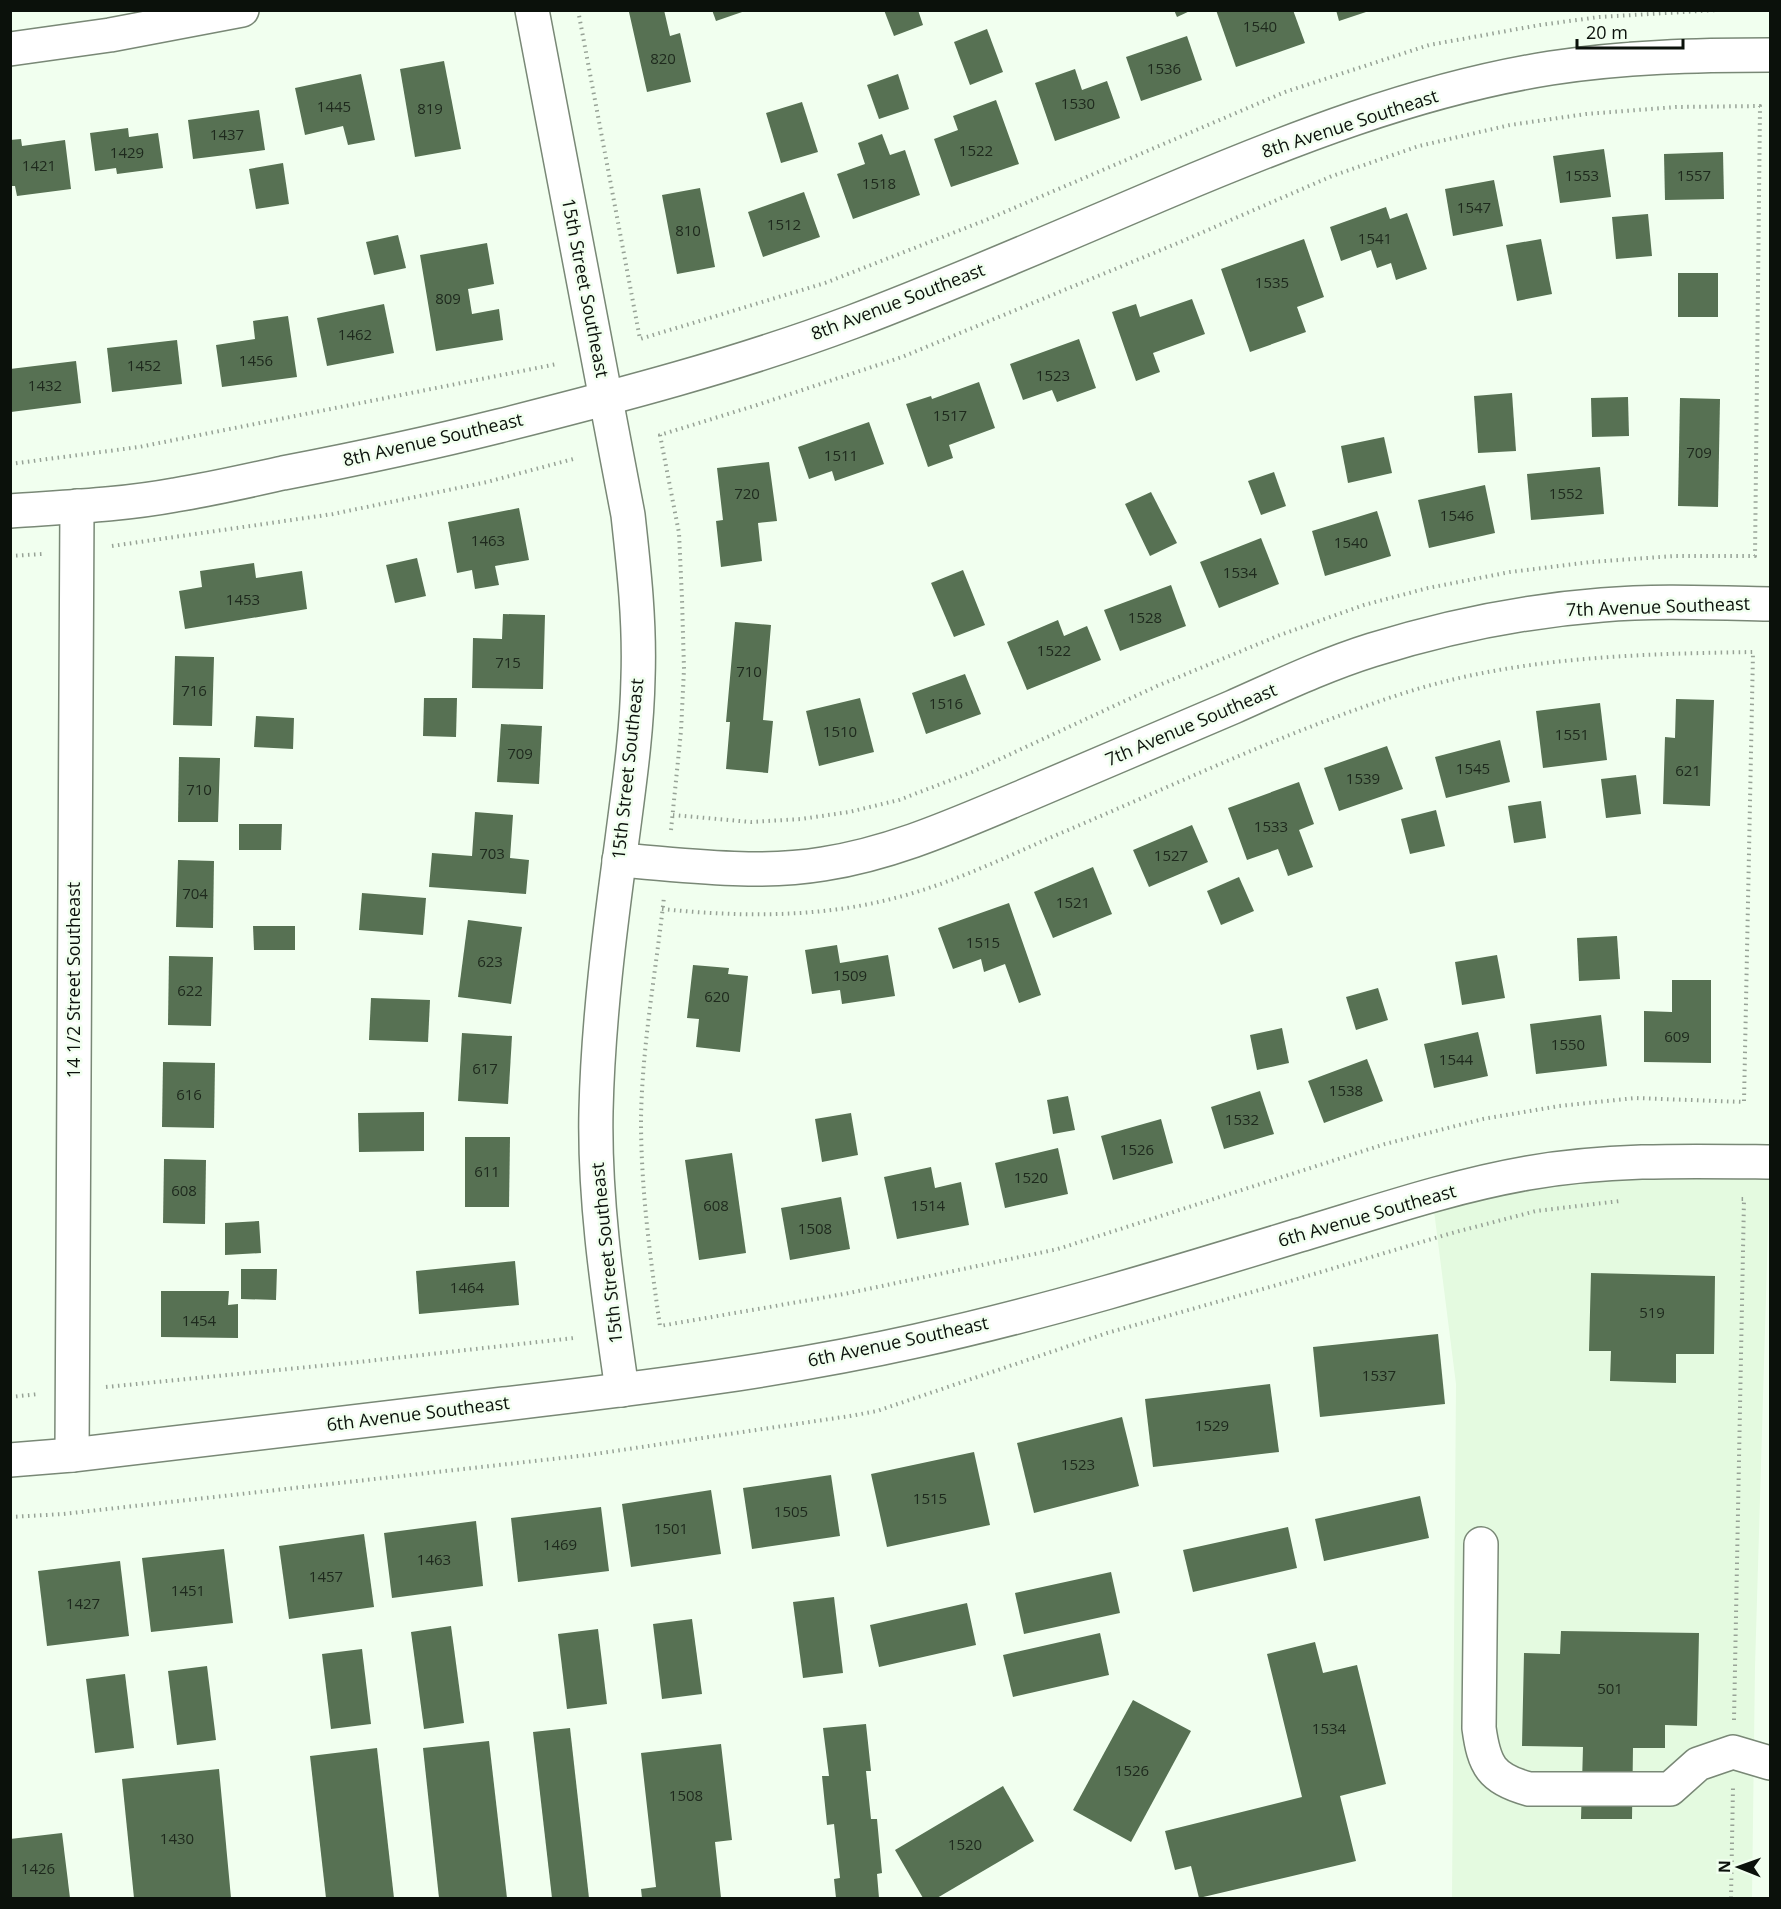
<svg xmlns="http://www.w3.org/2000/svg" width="1781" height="1909" viewBox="0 0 1781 1909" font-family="'Open Sans',sans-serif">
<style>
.built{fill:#e4fae0}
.building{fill:#577153}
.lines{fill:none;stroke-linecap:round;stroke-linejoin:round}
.minor-casing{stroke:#798876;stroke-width:36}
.path{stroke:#97a296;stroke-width:4;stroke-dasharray:1.5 4.5;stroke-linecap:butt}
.minor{stroke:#fff;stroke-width:33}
.labels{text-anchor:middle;stroke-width:5;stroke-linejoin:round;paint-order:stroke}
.number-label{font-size:15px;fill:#1e291d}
.street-label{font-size:18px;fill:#0b110b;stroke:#f1ffef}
</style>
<rect width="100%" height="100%" fill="#f1ffef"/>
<polygon class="built" points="1770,1162 1755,1667 1752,1898 1452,1898 1456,1384 1432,1195"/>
<g class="building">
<polygon points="636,10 664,10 670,36 680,33 691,82 647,92 629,12"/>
<polygon points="712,10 745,10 745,11 716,21"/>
<polygon points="884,10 918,10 923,25 894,36"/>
<polygon points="1174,10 1192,10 1177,17"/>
<polygon points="1216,10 1293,10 1305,43 1236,67"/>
<polygon points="1336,10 1369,10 1369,11 1339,21"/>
<polygon points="987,29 1003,72 970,85 954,42"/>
<polygon points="1187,36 1202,80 1141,101 1126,57"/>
<polygon points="444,61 461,149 415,157 400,69"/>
<polygon points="1075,69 1082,90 1107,81 1120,118 1055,141 1035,83"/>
<polygon points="361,74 375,140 348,145 343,126 305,135 295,88"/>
<polygon points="898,74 909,109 879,119 867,85"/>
<polygon points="996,100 1019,164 951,187 934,139 958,130 953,116"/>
<polygon points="802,102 818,152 781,163 766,113"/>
<polygon points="259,110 265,150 193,159 188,120"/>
<polygon points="128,128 129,137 158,133 163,168 117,174 116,168 95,171 90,133"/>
<polygon points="882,134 890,155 905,150 920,195 853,219 837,174 865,164 858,143"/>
<polygon points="21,139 22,146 65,140 71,189 17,196 15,186 10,186 10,140"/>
<polygon points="1604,149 1611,197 1560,203 1553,156"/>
<polygon points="1723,152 1724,199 1665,200 1664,154"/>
<polygon points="283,163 289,204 256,209 249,169"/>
<polygon points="1494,180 1503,226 1453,236 1445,189"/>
<polygon points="700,188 715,267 677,274 662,195"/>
<polygon points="804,192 820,237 763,257 748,212"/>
<polygon points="1386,207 1390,219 1407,213 1427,269 1396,280 1391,263 1377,268 1371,250 1341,261 1330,227"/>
<polygon points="1648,214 1652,256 1616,259 1612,217"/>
<polygon points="398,235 406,268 374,275 366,242"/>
<polygon points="1304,239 1324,297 1297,307 1306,332 1250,352 1221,269"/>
<polygon points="1541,239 1552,294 1517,301 1506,245"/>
<polygon points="487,243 494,284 468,289 472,314 499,309 503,340 436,351 420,255"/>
<rect x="1678" y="273" width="40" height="44"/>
<polygon points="1192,299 1205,334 1153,353 1160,372 1136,381 1112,312 1136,304 1140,317"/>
<polygon points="384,304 394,353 327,366 317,318"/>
<polygon points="288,316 297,377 222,387 216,345 255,339 253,321"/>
<polygon points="1079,339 1096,388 1057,402 1052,390 1023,400 1010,364"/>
<polygon points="177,340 182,384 112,392 107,348"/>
<polygon points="76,361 81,403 11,412 10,369"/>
<polygon points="979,382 995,428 949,445 953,458 928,467 906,404 931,396 932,399"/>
<polygon points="1512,393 1516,451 1478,453 1474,396"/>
<polygon points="1628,397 1629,436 1592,437 1591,398"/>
<polygon points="1680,398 1720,399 1718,507 1678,506"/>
<polygon points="869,422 884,464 835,481 832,471 809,479 798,447"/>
<polygon points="1384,437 1392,473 1348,483 1341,446"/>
<polygon points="769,462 777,521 758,523 762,561 721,567 716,521 723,520 717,468"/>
<polygon points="1600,467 1604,514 1531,520 1527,474"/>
<polygon points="1274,472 1286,506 1261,515 1248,481"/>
<polygon points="1485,485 1495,533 1429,548 1418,500"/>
<polygon points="1151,492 1177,543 1150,556 1125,504"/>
<polygon points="519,508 529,560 495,566 499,585 475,589 472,570 457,573 448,522"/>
<polygon points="1377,511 1391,556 1325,576 1312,531"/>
<polygon points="1261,538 1279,584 1219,608 1200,562"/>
<polygon points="417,558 426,596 395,603 386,565"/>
<polygon points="254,563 256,578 302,571 307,609 185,629 179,591 202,587 200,571"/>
<polygon points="963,570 985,625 954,637 931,583"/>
<polygon points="1171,585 1186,626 1120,651 1104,610"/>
<polygon points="503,614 545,615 543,689 472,688 473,638 502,639"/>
<polygon points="1058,620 1064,636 1087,626 1101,660 1027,690 1007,642"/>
<polygon points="735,622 771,625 763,720 773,721 768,773 726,769 730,722 726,722"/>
<polygon points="175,656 214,657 212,726 173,725"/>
<polygon points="965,674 981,714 926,734 912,693"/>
<polygon points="424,698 457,698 456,737 423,736"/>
<polygon points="860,698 874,752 819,766 806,711"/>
<polygon points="1676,699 1714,700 1710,806 1663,804 1665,737 1675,738"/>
<polygon points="1600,703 1607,760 1543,768 1536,711"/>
<polygon points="256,716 294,718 293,749 254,747"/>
<polygon points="501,724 542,726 539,784 497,782"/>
<polygon points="1500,740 1510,782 1446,798 1435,757"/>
<polygon points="1387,746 1403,789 1339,811 1324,768"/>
<polygon points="179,757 220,758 218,822 178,822"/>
<polygon points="1636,775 1641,814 1606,818 1601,779"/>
<polygon points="1299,782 1314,824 1299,830 1313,867 1288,876 1278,849 1247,860 1228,808"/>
<polygon points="1541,801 1546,838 1514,843 1508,806"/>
<polygon points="1436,810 1445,846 1410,854 1401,819"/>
<polygon points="475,812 513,815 510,858 529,860 526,894 429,887 432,853 472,856"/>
<polygon points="239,824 282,824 281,850 239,850"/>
<polygon points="1192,825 1208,862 1149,887 1133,850"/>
<polygon points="178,860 214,861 213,928 176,927"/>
<polygon points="1093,867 1112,914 1053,938 1034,892"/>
<polygon points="1239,877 1254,911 1221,925 1207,891"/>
<polygon points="362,893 426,898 423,935 359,930"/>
<polygon points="1009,903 1041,995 1019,1003 1005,964 984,972 981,959 953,969 938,928"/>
<polygon points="468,920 522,927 511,1004 458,997"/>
<polygon points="253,926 295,926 295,950 254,950"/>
<polygon points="1617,936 1620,979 1579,981 1577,938"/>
<polygon points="837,945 840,963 888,955 895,996 842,1004 840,990 812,994 805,950"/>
<polygon points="1497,955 1505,998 1462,1005 1455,962"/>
<polygon points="169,956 213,957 211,1026 168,1025"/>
<polygon points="693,965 729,968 728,974 748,976 740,1052 696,1047 699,1019 687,1018"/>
<polygon points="1672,980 1711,980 1711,1063 1644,1062 1644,1011 1672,1012"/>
<polygon points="1378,988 1388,1020 1356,1030 1346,997"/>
<polygon points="371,998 430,1000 428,1042 369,1040"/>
<polygon points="1601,1015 1607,1066 1536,1074 1530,1024"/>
<polygon points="1282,1028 1289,1063 1257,1070 1250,1035"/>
<polygon points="1478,1032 1488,1076 1434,1088 1424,1044"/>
<polygon points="462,1033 512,1036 508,1104 458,1101"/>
<polygon points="1367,1059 1383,1101 1324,1123 1308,1081"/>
<polygon points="163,1062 215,1063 214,1128 162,1127"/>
<polygon points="1260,1091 1274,1134 1224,1149 1211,1107"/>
<polygon points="1068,1096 1075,1130 1053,1134 1047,1100"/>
<polygon points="424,1112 424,1151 359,1152 358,1113"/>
<polygon points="851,1113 858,1155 822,1162 815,1119"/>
<polygon points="1161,1119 1173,1163 1113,1180 1101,1136"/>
<polygon points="465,1137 510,1137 509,1207 465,1207"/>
<polygon points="1058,1148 1068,1194 1005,1208 995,1163"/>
<polygon points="732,1153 746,1253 699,1260 685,1160"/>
<polygon points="164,1159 206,1160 205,1224 163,1223"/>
<polygon points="931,1167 935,1188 961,1182 969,1225 897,1239 884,1177"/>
<polygon points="841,1197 850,1249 790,1260 781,1208"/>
<polygon points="259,1221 261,1253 225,1255 225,1223"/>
<polygon points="515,1261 519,1305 419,1314 416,1271"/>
<polygon points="241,1269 277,1269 276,1300 241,1299"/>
<polygon points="1591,1273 1715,1276 1714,1354 1676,1354 1676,1383 1610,1381 1611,1351 1589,1351"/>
<polygon points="161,1291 229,1291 228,1305 238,1304 238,1338 161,1337"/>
<polygon points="1438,1334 1445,1404 1320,1417 1313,1347"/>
<polygon points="1270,1384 1279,1452 1153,1467 1145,1399"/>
<polygon points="1122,1417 1139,1486 1034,1513 1017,1443"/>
<polygon points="974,1452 990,1525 887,1547 871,1474"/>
<polygon points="831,1475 840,1536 752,1549 743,1488"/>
<polygon points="711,1490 721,1554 631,1567 622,1504"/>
<polygon points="1420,1496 1429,1538 1324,1561 1315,1519"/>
<polygon points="601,1507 609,1571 518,1582 511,1518"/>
<polygon points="476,1521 483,1586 392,1598 384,1533"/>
<polygon points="1288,1527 1297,1568 1193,1592 1183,1550"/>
<polygon points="364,1534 374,1607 289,1619 279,1546"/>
<polygon points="224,1549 233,1623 151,1632 142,1558"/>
<polygon points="120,1561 129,1636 47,1646 38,1571"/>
<polygon points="1111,1572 1120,1613 1024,1634 1015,1593"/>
<polygon points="834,1597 843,1673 803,1678 793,1602"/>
<polygon points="967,1603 976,1645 879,1667 870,1625"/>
<polygon points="692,1619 702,1694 662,1699 653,1624"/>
<polygon points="451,1626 464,1723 424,1729 411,1632"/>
<polygon points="598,1629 607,1704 567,1709 558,1634"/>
<polygon points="1561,1631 1699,1633 1697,1726 1665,1725 1665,1748 1633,1748 1632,1819 1581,1819 1583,1747 1522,1746 1524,1653 1560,1654"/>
<polygon points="1100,1633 1109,1675 1013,1697 1003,1655"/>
<polygon points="1315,1642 1323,1673 1357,1665 1386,1784 1340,1796 1356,1861 1199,1898 1191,1866 1175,1870 1165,1831 1302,1797 1267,1654"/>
<polygon points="362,1649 371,1724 331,1729 322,1654"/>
<polygon points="207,1666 216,1740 177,1745 168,1671"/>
<polygon points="125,1674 134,1748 95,1753 86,1679"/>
<polygon points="1133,1700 1191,1731 1131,1842 1073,1810"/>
<polygon points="866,1724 871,1771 866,1771 871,1819 877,1819 882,1873 877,1874 879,1898 836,1898 834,1879 840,1878 834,1824 827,1825 822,1776 829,1776 823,1728"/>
<polygon points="570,1728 589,1898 552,1898 533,1732"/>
<polygon points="489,1741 507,1898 439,1898 423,1748"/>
<polygon points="721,1744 732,1840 715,1842 721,1898 642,1898 641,1889 656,1887 641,1753"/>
<polygon points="377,1748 394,1898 326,1898 310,1756"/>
<polygon points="219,1769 231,1898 134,1898 122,1779"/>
<polygon points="1003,1786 1034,1841 937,1898 923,1898 895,1850"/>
<polygon points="62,1833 70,1898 10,1898 10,1839"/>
</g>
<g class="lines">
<g class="minor-casing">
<g id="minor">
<path d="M532,10l96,505c6,54 12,108 10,163 -1,54 -9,108 -16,162 -12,88 -24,182 -26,271 -2,93 13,187 26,279"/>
<polyline points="10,49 110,35 242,10"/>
<path d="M10,511c55,-4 111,-6 165,-16 37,-6 72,-14 108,-22 73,-14 144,-29 216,-47 119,-30 238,-61 353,-104 106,-40 210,-86 314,-130 123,-52 252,-103 385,-124 73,-11 145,-13 219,-13"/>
<path d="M619,860c68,5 137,15 204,4 71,-11 134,-40 199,-67 70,-30 141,-60 211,-90 45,-20 91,-42 139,-57 74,-23 152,-39 230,-45 56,-5 113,-2 168,-1"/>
<polyline points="72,1455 77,506"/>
<path d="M10,1460l62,-5c144,-17 288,-34 432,-51 138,-16 277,-33 412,-63 128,-28 253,-66 377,-104 78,-23 155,-50 235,-64 81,-14 161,-12 242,-11"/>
<path d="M1481,1544l-2,184c5,37 12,51 50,61h141l28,-25 35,-12 37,11"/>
</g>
</g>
<g class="path">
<polyline points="578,10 640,339 825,283 986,220 1285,92 1429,45 1540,25 1599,17 1717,10"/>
<polyline points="10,464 139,447 557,364"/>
<polyline points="112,546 333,514 487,482 577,458"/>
<polyline points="10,556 42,554"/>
<polyline points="671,830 681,731 684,669 682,599 679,533 660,435 757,405 902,357 1178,243 1332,176 1419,146 1510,125 1586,114 1676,107 1760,106 1755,556 1674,556 1591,562 1510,572 1428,588 1364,605 1280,635 1157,686 972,772 899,800 849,812 801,819 751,822 673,815"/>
<path d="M662,909c78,8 157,9 233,-11 55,-14 107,-39 159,-62 114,-48 226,-102 344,-141 115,-38 235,-41 355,-43l-9,450 -109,-4 -76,8 -76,13 -98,25 -327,105 -214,45 -184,32c-10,-69 -19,-137 -19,-206 1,-75 15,-149 23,-223"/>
<polyline points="106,1387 359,1362 574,1338"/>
<polyline points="10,1397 39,1394"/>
<polyline points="10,1517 63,1514 588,1455 850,1416 877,1411 1107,1333 1277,1285 1452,1233 1536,1211 1620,1201"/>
<polyline points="1734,1720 1744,1199 1741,1199"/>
<polyline points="1731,1898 1733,1787"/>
</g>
<use href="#minor" class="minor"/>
</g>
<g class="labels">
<g class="number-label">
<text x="1260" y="32">1540</text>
<text x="663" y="64">820</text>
<text x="1164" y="74">1536</text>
<text x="1078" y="109">1530</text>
<text x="334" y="112">1445</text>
<text x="430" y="114">819</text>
<text x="227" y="140">1437</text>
<text x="976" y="156">1522</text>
<text x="127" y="158">1429</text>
<text x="39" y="171">1421</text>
<text x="1582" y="181">1553</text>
<text x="1694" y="181">1557</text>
<text x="879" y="189">1518</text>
<text x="1474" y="213">1547</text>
<text x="784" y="230">1512</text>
<text x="688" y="236">810</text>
<text x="1375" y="244">1541</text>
<text x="1272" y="288">1535</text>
<text x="448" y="304">809</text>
<text x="355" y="340">1462</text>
<text x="256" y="366">1456</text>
<text x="144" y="371">1452</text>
<text x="1053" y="381">1523</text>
<text x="45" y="391">1432</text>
<text x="950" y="421">1517</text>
<text x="1699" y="458">709</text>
<text x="841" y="461">1511</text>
<text x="747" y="499">720</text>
<text x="1566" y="499">1552</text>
<text x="1457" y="521">1546</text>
<text x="488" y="546">1463</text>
<text x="1351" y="548">1540</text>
<text x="1240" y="578">1534</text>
<text x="243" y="605">1453</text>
<text x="1145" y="623">1528</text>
<text x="1054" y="656">1522</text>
<text x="508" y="668">715</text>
<text x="749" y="677">710</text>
<text x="194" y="696">716</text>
<text x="946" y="709">1516</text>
<text x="840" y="737">1510</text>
<text x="1572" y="740">1551</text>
<text x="520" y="759">709</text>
<text x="1473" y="774">1545</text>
<text x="1688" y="776">621</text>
<text x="1363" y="784">1539</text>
<text x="199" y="795">710</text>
<text x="1271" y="832">1533</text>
<text x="492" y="859">703</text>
<text x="1171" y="861">1527</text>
<text x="195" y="899">704</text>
<text x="1073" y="908">1521</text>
<text x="983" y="948">1515</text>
<text x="490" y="967">623</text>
<text x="850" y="981">1509</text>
<text x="190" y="996">622</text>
<text x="717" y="1002">620</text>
<text x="1677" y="1042">609</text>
<text x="1568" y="1050">1550</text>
<text x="1456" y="1065">1544</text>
<text x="485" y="1074">617</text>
<text x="1346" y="1096">1538</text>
<text x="189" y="1100">616</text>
<text x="1242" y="1125">1532</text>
<text x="1137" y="1155">1526</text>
<text x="487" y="1177">611</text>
<text x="1031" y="1183">1520</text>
<text x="184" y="1196">608</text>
<text x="716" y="1211">608</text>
<text x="928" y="1211">1514</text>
<text x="815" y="1234">1508</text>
<text x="467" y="1293">1464</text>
<text x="1652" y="1318">519</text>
<text x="199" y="1326">1454</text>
<text x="1379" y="1381">1537</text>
<text x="1212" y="1431">1529</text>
<text x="1078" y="1470">1523</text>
<text x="930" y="1504">1515</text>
<text x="791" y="1517">1505</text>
<text x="671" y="1534">1501</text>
<text x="560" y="1550">1469</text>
<text x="434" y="1565">1463</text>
<text x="326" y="1582">1457</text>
<text x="188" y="1596">1451</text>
<text x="83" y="1609">1427</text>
<text x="1610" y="1694">501</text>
<text x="1329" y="1734">1534</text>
<text x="1132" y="1776">1526</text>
<text x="686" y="1801">1508</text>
<text x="177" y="1844">1430</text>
<text x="965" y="1850">1520</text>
<text x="38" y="1874">1426</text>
</g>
<g class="street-label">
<text transform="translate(1350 124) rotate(-18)" y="6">8th Avenue Southeast</text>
<text transform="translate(585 288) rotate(79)" y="6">15th Street Southeast</text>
<text transform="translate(898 302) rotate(-21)" y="6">8th Avenue Southeast</text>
<text transform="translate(433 440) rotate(-13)" y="6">8th Avenue Southeast</text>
<text transform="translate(1658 607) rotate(-2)" y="6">7th Avenue Southeast</text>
<text transform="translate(1191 725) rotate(-23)" y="6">7th Avenue Southeast</text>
<text transform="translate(628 769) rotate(-84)" y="6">15th Street Southeast</text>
<text transform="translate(74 980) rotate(-90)" y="6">14 1/2 Street Southeast</text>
<text transform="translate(1367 1216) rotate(-16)" y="6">6th Avenue Southeast</text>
<text transform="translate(607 1253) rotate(-96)" y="6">15th Street Southeast</text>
<text transform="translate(898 1342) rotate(-12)" y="6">6th Avenue Southeast</text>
<text transform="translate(418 1414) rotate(-7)" y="6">6th Avenue Southeast</text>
</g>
</g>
<rect width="1781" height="1909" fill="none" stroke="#0b110b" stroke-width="24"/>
<g transform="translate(1739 1867) rotate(271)" stroke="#f1ffef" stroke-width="4.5" paint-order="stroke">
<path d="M0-4.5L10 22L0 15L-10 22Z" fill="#0b110b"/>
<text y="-9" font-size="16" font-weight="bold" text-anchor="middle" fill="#0b110b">N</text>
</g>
<path d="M1577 39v9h106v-9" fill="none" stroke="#0b110b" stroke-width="3"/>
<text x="1586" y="39" font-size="18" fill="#0b110b" stroke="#f1ffef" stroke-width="4.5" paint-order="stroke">20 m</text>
</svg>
